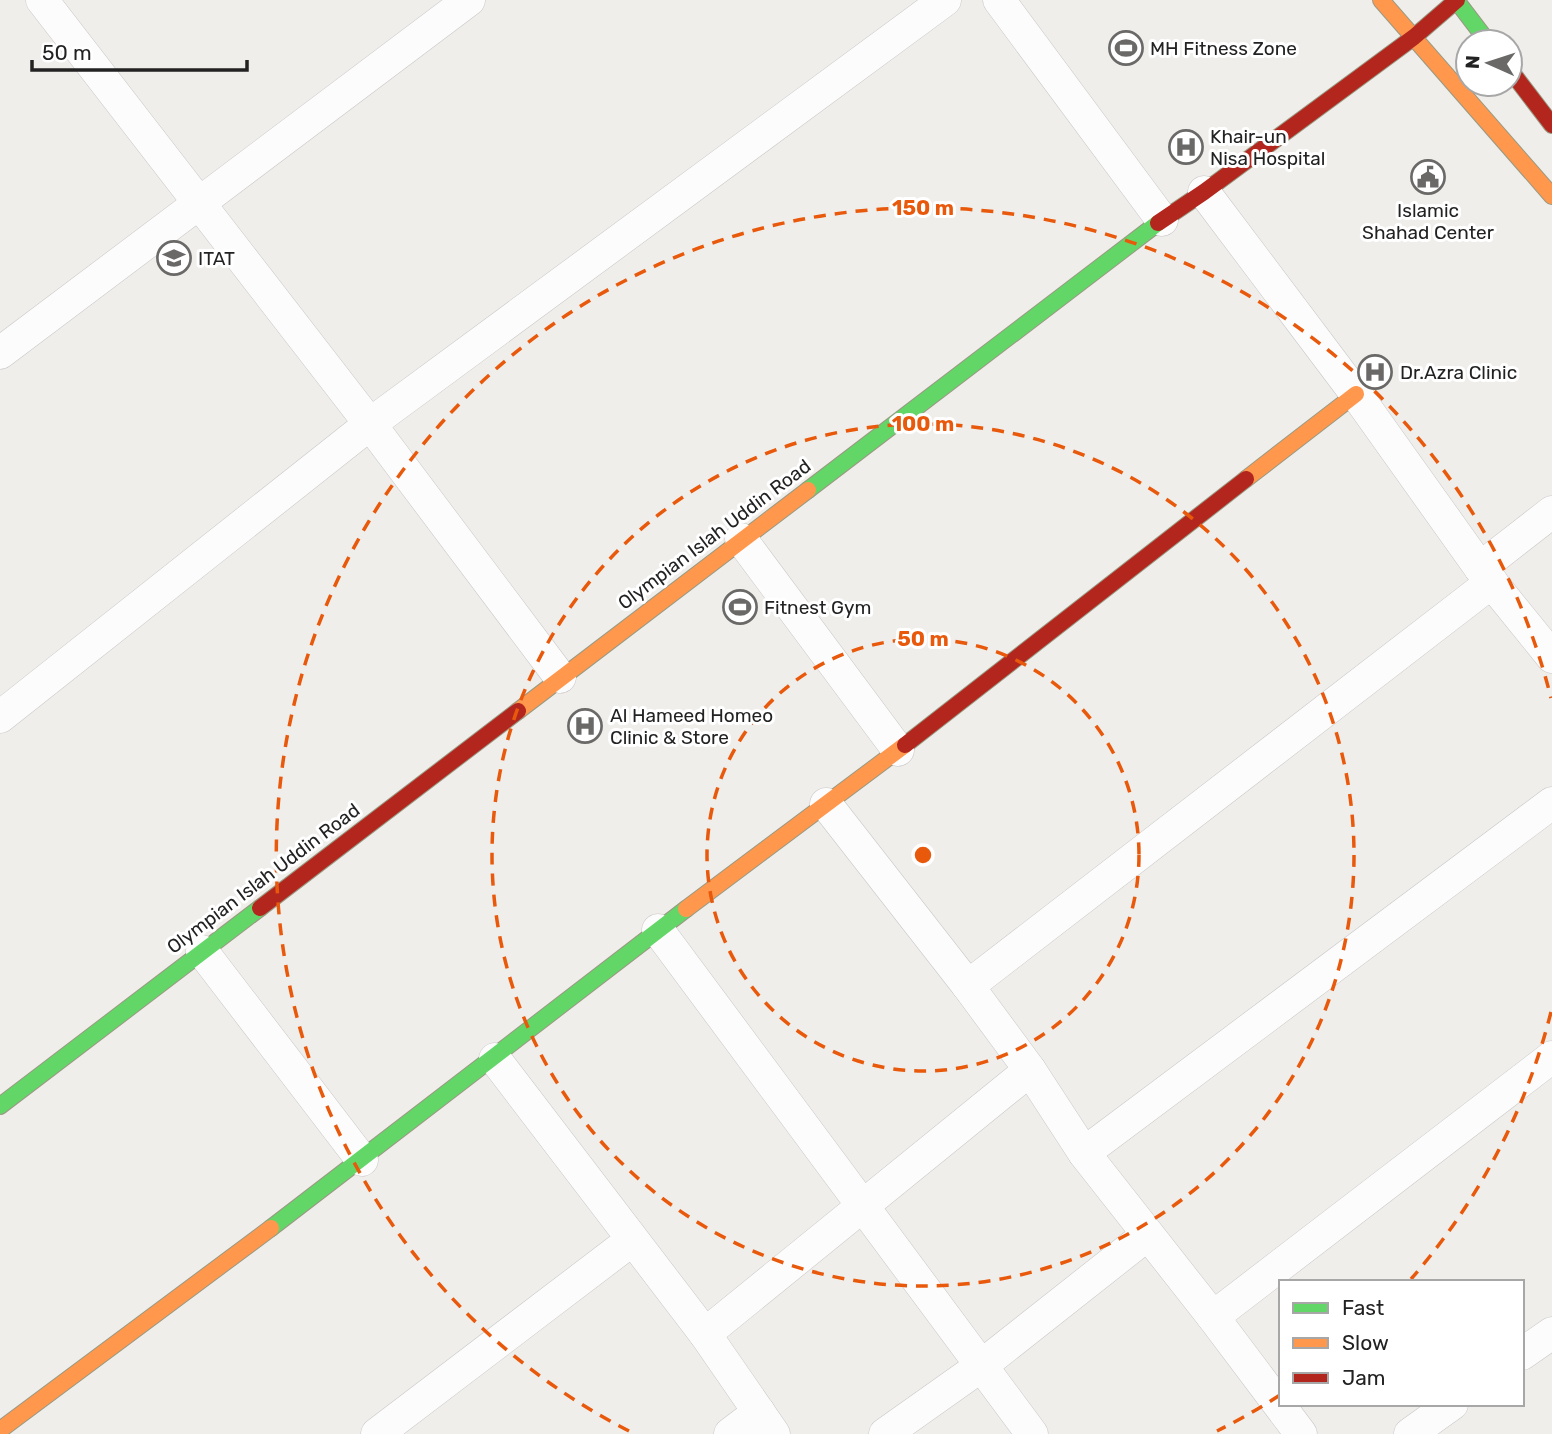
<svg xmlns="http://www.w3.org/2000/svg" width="1552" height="1434" viewBox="0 0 1552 1434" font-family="Rubik,sans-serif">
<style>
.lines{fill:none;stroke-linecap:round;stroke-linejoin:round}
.street-casing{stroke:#c9c8c7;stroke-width:33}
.fast-casing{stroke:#999a82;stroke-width:18}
.slow-casing{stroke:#999a82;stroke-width:18}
.jam-casing{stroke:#999a82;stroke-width:18}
.street{stroke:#fdfcfc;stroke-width:32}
.fast{stroke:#63d668;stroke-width:16}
.slow{stroke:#ff974d;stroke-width:16}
.jam{stroke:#b3261e;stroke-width:16}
.ring{fill:none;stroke:#e8590c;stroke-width:3.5;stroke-dasharray:12 9}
.labels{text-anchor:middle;stroke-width:6;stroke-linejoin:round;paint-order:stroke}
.poi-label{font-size:19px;fill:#222;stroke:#fff;text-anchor:start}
.street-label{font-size:19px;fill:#222;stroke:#fff}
.centre{fill:#e8590c;stroke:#fff;stroke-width:3.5}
.ring-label{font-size:21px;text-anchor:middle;font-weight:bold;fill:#e8590c;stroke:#fff;stroke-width:6;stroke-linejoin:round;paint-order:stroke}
</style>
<rect width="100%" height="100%" fill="#f0eeeb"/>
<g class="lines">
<g class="street-casing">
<g id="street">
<polyline points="42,0 370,424 560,677"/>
<polyline points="999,0 1162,220"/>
<polyline points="1204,192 1356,394 1480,568 1552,657"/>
<polyline points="0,353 469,0"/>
<polyline points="741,539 898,750"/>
<polyline points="1480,568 1552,512"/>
<polyline points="0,717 370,424 945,0"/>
<polyline points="826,804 968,986 1030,1070 1084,1153 1213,1317 1301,1434"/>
<polyline points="658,930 1032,1434"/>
<polyline points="202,951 362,1160"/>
<polyline points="968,986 1492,582"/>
<polyline points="495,1059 705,1334 774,1434"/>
<polyline points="1084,1153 1552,803"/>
<polyline points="1213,1317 1552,1057"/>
<polyline points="705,1334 1030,1070"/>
<polyline points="1522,1354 1552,1333"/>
<polyline points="377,1434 632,1240"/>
<polyline points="730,1434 759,1412"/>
<polyline points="885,1434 981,1366 1147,1235"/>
<polyline points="1410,1434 1452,1404"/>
</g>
</g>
<g class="fast-casing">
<g id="fast">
<polyline points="1456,0 1488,42"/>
<polyline points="808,490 1158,223"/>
<polyline points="0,1106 260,908"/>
<polyline points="271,1228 686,909"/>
</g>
</g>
<g class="slow-casing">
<g id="slow">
<polyline points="1381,0 1552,196"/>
<polyline points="1246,479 1356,394"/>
<polyline points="518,711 808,490"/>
<polyline points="686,909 905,745"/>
<polyline points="0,1430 271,1228"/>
</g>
</g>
<g class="jam-casing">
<g id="jam">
<polyline points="1510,70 1552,125"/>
<polyline points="1158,223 1204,192 1414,37 1457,0"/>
<polyline points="905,745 1246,479"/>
<polyline points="260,908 518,711"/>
</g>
</g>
<use href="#street" class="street"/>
<use href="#fast" class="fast"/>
<use href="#slow" class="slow"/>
<use href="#jam" class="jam"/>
</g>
<g class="ring">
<circle cx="923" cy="855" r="216"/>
<circle cx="923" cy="855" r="431"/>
<path d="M1551 1012A647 647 0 0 1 1411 1279M1280 1395A647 647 0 0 1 1217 1431M629 1431A647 647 0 1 1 1551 698"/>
</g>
<defs>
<g id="stadium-ring" transform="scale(1.75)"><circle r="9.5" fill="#fff" stroke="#6a6968" stroke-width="1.5"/><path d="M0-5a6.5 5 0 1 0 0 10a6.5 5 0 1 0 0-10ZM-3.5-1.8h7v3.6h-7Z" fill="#6a6968"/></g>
<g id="hospital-ring" transform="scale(1.75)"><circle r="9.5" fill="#fff" stroke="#6a6968" stroke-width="1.5"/><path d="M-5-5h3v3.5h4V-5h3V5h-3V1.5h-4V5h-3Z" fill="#6a6968"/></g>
<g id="civic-ring" transform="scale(1.75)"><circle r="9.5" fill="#fff" stroke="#6a6968" stroke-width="1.5"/><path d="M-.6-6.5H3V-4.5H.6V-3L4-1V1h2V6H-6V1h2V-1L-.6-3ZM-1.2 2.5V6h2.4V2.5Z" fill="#6a6968"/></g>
<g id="university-ring" transform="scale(1.75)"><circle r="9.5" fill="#fff" stroke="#6a6968" stroke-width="1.5"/><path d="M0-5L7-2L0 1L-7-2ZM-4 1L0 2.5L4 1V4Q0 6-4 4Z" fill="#6a6968"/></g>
</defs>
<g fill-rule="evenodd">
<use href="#stadium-ring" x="1126" y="48"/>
<use href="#hospital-ring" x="1186" y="147"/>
<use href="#civic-ring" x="1428" y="177"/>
<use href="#university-ring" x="174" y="258"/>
<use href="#hospital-ring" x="1375" y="372"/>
<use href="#stadium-ring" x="740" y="607"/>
<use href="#hospital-ring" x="585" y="726"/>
</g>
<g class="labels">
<g class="poi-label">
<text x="1150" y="55">MH Fitness Zone</text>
<text x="1210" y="143">Khair-un<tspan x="1210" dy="22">Nisa Hospital</tspan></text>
<text x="1428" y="217" text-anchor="middle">Islamic<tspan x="1428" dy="22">Shahad Center</tspan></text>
<text x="198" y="265">ITAT</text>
<text x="1400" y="379">Dr.Azra Clinic</text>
<text x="764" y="614">Fitnest Gym</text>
<text x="610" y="722">Al Hameed Homeo<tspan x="610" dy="22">Clinic &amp; Store</tspan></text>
</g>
<g class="street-label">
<text transform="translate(714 534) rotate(-37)" y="7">Olympian Islah Uddin Road</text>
<text transform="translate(263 878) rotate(-37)" y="7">Olympian Islah Uddin Road</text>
</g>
</g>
<circle cx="923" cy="855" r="10" class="centre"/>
<g class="ring-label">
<text x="923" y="215">150 m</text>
<text x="923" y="431">100 m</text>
<text x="923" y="646">50 m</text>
</g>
<rect x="1279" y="1280" width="245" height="126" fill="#ffffff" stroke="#a7a7a7" stroke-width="2"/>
<rect x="1293" y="1303" width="35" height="10" fill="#63d668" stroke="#a7a7a7" stroke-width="2"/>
<text x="1342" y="1315" font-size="21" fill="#222222">Fast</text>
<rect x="1293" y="1338" width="35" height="10" fill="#ff974d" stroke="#a7a7a7" stroke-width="2"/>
<text x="1342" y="1350" font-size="21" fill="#222222">Slow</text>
<rect x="1293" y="1373" width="35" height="10" fill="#b3261e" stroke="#a7a7a7" stroke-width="2"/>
<text x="1342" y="1385" font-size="21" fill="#222222">Jam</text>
<g transform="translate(1489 63) rotate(273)"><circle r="33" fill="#ffffff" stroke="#a7a7a7" stroke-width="2"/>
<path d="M0-5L12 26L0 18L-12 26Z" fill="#6a6968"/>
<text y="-10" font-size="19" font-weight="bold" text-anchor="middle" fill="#222222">N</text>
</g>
<path d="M32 60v10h215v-10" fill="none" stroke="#222222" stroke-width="3.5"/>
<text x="42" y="60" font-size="21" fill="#222222" stroke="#ffffff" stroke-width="5" paint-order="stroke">50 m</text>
</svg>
